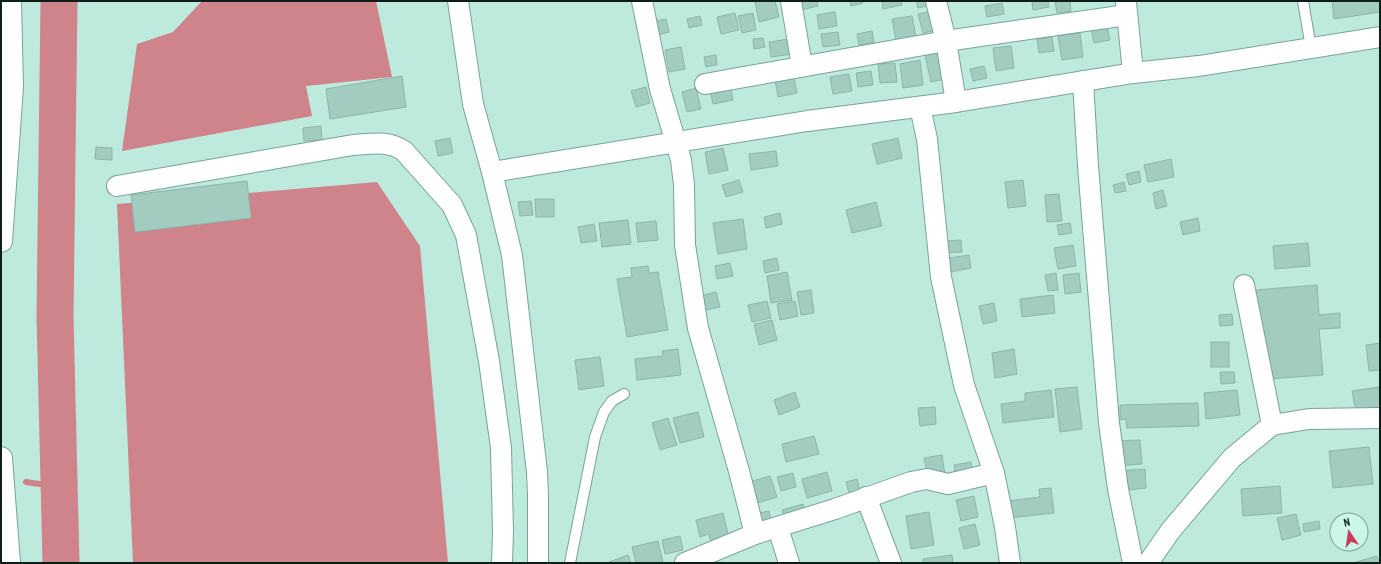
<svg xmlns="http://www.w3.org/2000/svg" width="1381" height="564" viewBox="0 0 1381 564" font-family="'PT Sans Narrow',sans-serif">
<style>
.water{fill:#cf838b}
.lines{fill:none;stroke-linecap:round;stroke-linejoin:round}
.stream{stroke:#cf838b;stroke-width:6}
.river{stroke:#cf838b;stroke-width:37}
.building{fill:#a2ccc0;stroke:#8cb6aa}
.service-casing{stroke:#79a397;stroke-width:12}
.minor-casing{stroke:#79a397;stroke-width:22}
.tertiary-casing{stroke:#79a397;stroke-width:24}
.service{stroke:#fff;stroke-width:10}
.minor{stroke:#fff;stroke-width:20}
.tertiary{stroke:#fff;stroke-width:22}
</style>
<rect width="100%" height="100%" fill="#beeade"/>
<g class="water">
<polygon points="202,1 376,1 392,77 306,86 312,116 122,151 137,44 173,32"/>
<polygon points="377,182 420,246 448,563 133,563 117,204"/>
</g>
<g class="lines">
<polyline class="stream" points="26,482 59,487"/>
<polyline class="river" points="59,1 55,316 61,563"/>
</g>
<g class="building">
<polygon points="760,1 775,1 779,17 759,22 755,2"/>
<polygon points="799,1 817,1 818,6 801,10"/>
<polygon points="850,1 863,1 863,3 851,6"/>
<polygon points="882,1 901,1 902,5 883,9"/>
<polygon points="916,1 931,1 932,5 918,8"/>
<polygon points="1032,1 1048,1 1049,7 1033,10"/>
<polygon points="1055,1 1070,1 1071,11 1057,13"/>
<polygon points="1332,1 1380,1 1380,12 1334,19"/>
<polygon points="1002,3 1004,14 987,17 985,6"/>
<polygon points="933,11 937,30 923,33 918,14"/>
<polygon points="835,12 837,26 819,29 817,15"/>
<polygon points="735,13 739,30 721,34 717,17"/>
<polygon points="753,13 756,30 742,33 738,16"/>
<polygon points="700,16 702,25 689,28 687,19"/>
<polygon points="912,16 916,37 896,41 892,19"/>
<polygon points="666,19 669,32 654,36 651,22"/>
<polygon points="1107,26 1110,40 1094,43 1091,29"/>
<polygon points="872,31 874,42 859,45 857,34"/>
<polygon points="838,32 840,45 823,47 821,34"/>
<polygon points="1080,33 1083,57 1062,60 1058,36"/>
<polygon points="1052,37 1054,51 1039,53 1037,39"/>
<polygon points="763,38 765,47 754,49 753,39"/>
<polygon points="789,39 792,54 771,57 769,42"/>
<polygon points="1011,46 1014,68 996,71 993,48"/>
<polygon points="681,47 685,69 669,72 665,50"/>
<polygon points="939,52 945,79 931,82 925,55"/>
<polygon points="716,55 717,65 706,67 704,57"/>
<polygon points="920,60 923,85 903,88 900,64"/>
<polygon points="895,63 897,82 880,83 878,64"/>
<polygon points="984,66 987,78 973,81 970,69"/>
<polygon points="792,69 797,93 778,97 774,73"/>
<polygon points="871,71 873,85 858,87 856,73"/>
<polygon points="849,74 852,91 833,94 830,77"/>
<polygon points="402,76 406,107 330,119 326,89"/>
<polygon points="729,81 733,100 713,104 709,86"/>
<polygon points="646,87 650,103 636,107 631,91"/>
<polygon points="696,88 701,109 687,112 682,92"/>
<polygon points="321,126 322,140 304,141 303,128"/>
<polygon points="450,138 453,153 438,156 435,141"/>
<polygon points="898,138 902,158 877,164 872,144"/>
<polygon points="96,147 112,148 112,160 95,159"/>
<polygon points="723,148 728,170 709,174 705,152"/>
<polygon points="776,151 778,166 751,170 749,154"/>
<polygon points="1171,159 1174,177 1148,182 1144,165"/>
<polygon points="1139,171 1141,182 1129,185 1126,174"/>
<polygon points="739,180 743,192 726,197 722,185"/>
<polygon points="1023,180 1026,206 1008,208 1005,182"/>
<polygon points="247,181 251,218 135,232 131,195"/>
<polygon points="1124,182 1126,191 1115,193 1113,185"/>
<polygon points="1163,190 1167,206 1156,209 1153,193"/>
<polygon points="1059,194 1062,221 1047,222 1045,195"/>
<polygon points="535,199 554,199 554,217 536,217"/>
<polygon points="531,201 533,215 520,216 518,202"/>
<polygon points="876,202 882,226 852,233 846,210"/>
<polygon points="780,213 782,224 766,228 764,217"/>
<polygon points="1198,218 1200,231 1183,235 1180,222"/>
<polygon points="743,219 747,249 718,254 713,223"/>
<polygon points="628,220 631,244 602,247 599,223"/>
<polygon points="656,221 658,240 638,242 636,223"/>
<polygon points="1070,223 1072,233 1059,235 1057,225"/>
<polygon points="594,224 597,241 581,243 578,227"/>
<polygon points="961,240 962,252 946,253 945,241"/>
<polygon points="1308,243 1310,266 1275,269 1273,246"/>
<polygon points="1073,245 1076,266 1058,269 1054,248"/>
<polygon points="969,255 971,268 951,272 949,258"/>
<polygon points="777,258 779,270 765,273 763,261"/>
<polygon points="730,263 733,276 717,279 715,266"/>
<polygon points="648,266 649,273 658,272 668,330 627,337 617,279 632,277 631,268"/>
<polygon points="787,272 792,300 771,303 767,276"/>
<polygon points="1056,273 1058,290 1048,291 1045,275"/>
<polygon points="1079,273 1081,292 1065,294 1063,275"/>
<polygon points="1317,285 1319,315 1340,313 1340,328 1319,329 1323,375 1269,379 1262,368 1255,290"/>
<polygon points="811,290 814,313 801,315 797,292"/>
<polygon points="716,292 720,307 702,311 699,296"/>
<polygon points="1053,295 1055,313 1022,317 1020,299"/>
<polygon points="767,301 771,318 752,322 748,305"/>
<polygon points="795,301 798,316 780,320 777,304"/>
<polygon points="994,303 997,321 983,324 979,306"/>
<polygon points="1232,314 1233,325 1220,326 1219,315"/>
<polygon points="772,320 777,340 759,345 754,324"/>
<rect x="1211" y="342" width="18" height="25"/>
<polygon points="1380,343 1380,370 1369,371 1366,345"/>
<polygon points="678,349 681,375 637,380 635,359 663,356 662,351"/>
<polygon points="1014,349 1017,374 995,378 992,353"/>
<polygon points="600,357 604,386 579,390 575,360"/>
<polygon points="1220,372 1234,372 1235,383 1221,384"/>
<polygon points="1077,387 1082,429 1060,432 1055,389"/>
<polygon points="1379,387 1380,408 1356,412 1352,391"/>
<polygon points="1051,390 1054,417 1003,423 1001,404 1025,401 1025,393"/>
<polygon points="1237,390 1240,415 1206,419 1204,393"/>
<polygon points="795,392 800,407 779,415 774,400"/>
<polygon points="1198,403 1199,426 1127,428 1126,419 1120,420 1120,405"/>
<polygon points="935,407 936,424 920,426 918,408"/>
<polygon points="698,412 704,437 680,443 673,418"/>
<polygon points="668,418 677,445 660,450 652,423"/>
<polygon points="814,436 819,454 786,462 782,444"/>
<polygon points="1140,440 1142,464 1118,466 1117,441"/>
<polygon points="1369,447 1373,484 1333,488 1329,451"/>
<polygon points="942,455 945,475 928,478 924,458"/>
<polygon points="971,462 974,476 956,479 954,465"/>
<polygon points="1145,469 1146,488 1121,491 1119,471"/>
<polygon points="827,472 832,491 807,498 802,479"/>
<polygon points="793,473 796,487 781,491 777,477"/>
<polygon points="770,476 777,497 751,505 745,483"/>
<polygon points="857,479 860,490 849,493 846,482"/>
<polygon points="1280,486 1282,513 1243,516 1241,489"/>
<polygon points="1051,488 1054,513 1009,518 1007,501 1040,497 1039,489"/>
<polygon points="974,496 978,517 961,521 956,500"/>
<polygon points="803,504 806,516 785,522 782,510"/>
<polygon points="769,511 772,526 758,529 755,514"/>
<polygon points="929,512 934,545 911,549 906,516"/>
<polygon points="723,513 730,542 712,547 709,534 700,537 696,520"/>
<polygon points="1296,514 1301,535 1282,540 1277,518"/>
<polygon points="1319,521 1320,529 1304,532 1303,524"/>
<polygon points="975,524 980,545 964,549 959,528"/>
<polygon points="680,536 683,550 665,554 662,540"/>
<polygon points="658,541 663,563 636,563 632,547"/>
<polygon points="628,555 631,563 609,563 609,562"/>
<polygon points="952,555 953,563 923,563 923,559"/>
<polygon points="1377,556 1379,563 1356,563 1356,562"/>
</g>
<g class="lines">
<g class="service-casing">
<g id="service">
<polyline points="1303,1 1311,48"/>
<polyline points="570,563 595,437 604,412 612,401 624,394"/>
</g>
</g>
<g class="minor-casing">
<g id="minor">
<polyline points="458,1 473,104 492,172 512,255 537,472 538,495 538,563"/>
<polyline points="642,1 660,89 681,160 684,185 685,245 698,328 739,471 755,534"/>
<polyline points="791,1 802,66"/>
<polyline points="936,1 946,41 956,102"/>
<polyline points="1126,2 1133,73"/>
<polyline points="1083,81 1088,166 1109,423 1118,489 1133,563"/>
<polyline points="705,84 946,41 1127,15"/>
<polyline points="920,107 927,139 941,277 964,385 994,473 1005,527 1010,563"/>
<polyline points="492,172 807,121 956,102 1133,73 1199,66 1380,37"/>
<path d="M117,186l236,-41c18,-1 35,-5 51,6l48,54 14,30 23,126 12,87 2,83 -1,32"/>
<polyline points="1272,425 1309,419 1380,418"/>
<polyline points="866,497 891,563"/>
<polyline points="778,528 789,563"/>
<polyline points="685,563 755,534 835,509 911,482 927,479 948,484 994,473"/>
<polyline points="1148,563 1171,530 1232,458 1272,425 1244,285"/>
</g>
</g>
<g class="tertiary-casing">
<g id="tertiary">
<polyline points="1,241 12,87 10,1"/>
<polyline points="1,458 9,563"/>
</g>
</g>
<use href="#service" class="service"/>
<use href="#minor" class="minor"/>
<use href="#tertiary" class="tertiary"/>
</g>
<rect width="1381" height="564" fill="none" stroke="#0d1d19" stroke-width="4"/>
<g transform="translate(1349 532) rotate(347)"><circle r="19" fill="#cbf7eb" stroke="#7fa097"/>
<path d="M0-3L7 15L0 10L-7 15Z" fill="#cb3b57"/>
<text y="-6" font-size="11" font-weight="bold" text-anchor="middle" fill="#0d1d19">N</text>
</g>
</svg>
